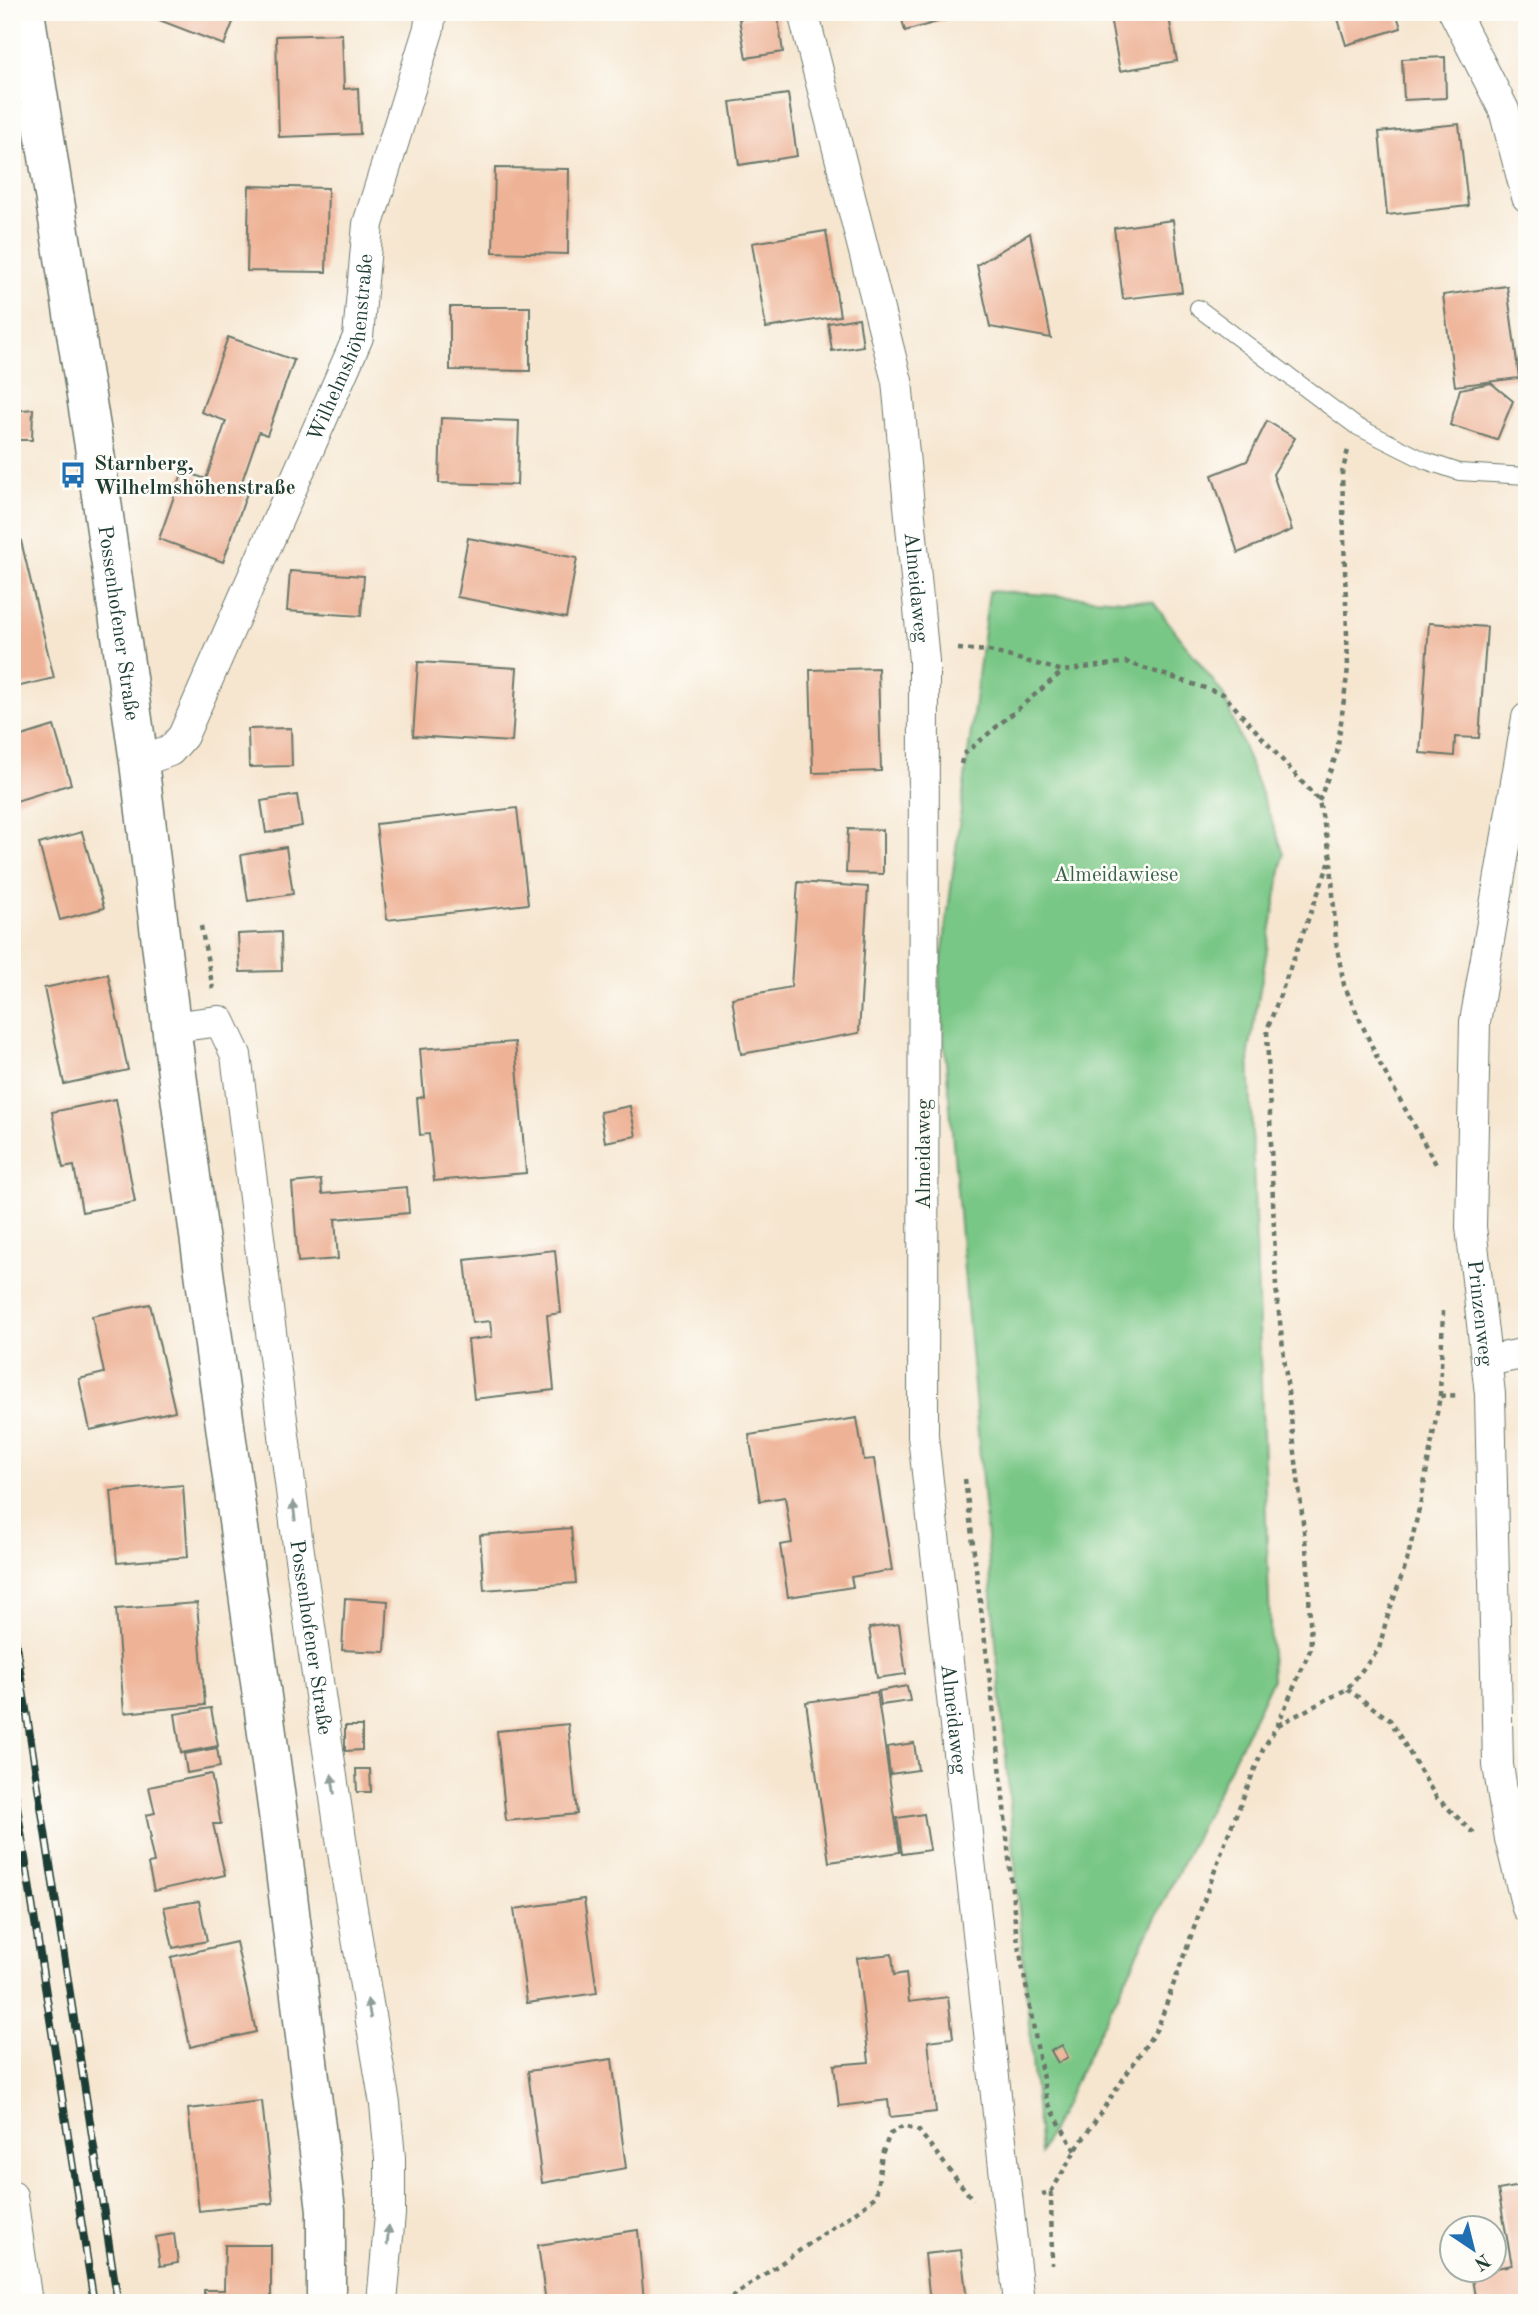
<svg xmlns="http://www.w3.org/2000/svg" width="1539" height="2315" viewBox="0 0 1539 2315" font-family="'Old Standard TT',serif">
<style>
.green{fill:#79c786;stroke:#4c825d;stroke-width:2}
.building{fill:#eeb296}
.lines{fill:none;stroke-linecap:round;stroke-linejoin:round}
.service-casing{stroke:#6a786b;stroke-width:18}
.minor-casing{stroke:#6a786b;stroke-width:32}
.secondary-casing{stroke:#6a786b;stroke-width:41}
.path{stroke:#6a786b;stroke-width:4.5;stroke-dasharray:5 5;stroke-linecap:butt}
.service{stroke:#fff;stroke-width:16}
.minor{stroke:#fff;stroke-width:30}
.secondary{stroke:#fff;stroke-width:38}
.rail-casing{stroke:#1f3d34;stroke-width:8}
.rail{stroke:#fdfcf7;stroke-width:5;stroke-dasharray:16;stroke-linecap:butt}
.oneway{fill:#8f9e9a}
.labels{text-anchor:middle;stroke-width:5;stroke-linejoin:round;paint-order:stroke}
.street-label{font-size:21px;fill:#1f3d34;stroke:#fdfcf7}
.poi-label{font-size:21px;font-weight:bold;fill:#1f3d34;stroke:#fdfcf7;text-anchor:start}
.park-label{font-size:21px;fill:#366048;stroke:#fdfcf7}
</style>
<rect width="100%" height="100%" fill="#fdfcf7"/>
<filter id="ink" filterUnits="userSpaceOnUse"><feTurbulence type="fractalNoise" baseFrequency=".0143" numOctaves="2"/><feDisplacementMap in="SourceGraphic" scale="14" xChannelSelector="R" yChannelSelector="G"/><feConvolveMatrix kernelMatrix="1 2 1 2 8 2 1 2 1" color-interpolation-filters="sRGB"/></filter>
<filter id="wash" filterUnits="userSpaceOnUse"><feTurbulence type="fractalNoise" baseFrequency=".00686" numOctaves="4" result="noise"/><feDisplacementMap in="SourceGraphic" scale="28" xChannelSelector="R" yChannelSelector="G"/><feGaussianBlur stdDeviation="1.57" result="paint"/><feColorMatrix in="noise" values="0 0 0 0 0 0 0 0 0 0 0 0 0 0 0 0 0 1.4 0 .05"/><feComposite in="paint" operator="in"/></filter>
<g filter="url(#wash)">
<rect width="100%" height="100%" fill="#f6e6d0"/>
<polygon class="green" points="989,591 1153,602 1223,694 1284,853 1249,1052 1272,1681 1040,2153 939,981"/>
<g id="blocks">
<g class="building">
<polygon points="161,12 237,12 224,45 159,20"/>
<rect x="501" y="12" width="63" height="8"/>
<polygon points="777,12 783,52 746,58 739,19"/>
<polygon points="900,12 954,12 955,17 905,31"/>
<polygon points="1109,12 1168,12 1177,61 1120,71"/>
<polygon points="1336,12 1396,12 1401,28 1346,45"/>
<polygon points="342,34 344,89 358,88 360,134 279,137 276,36"/>
<polygon points="1445,57 1446,98 1404,100 1402,59"/>
<polygon points="788,94 797,156 739,165 730,102"/>
<polygon points="1459,124 1468,206 1387,215 1379,132"/>
<polygon points="495,168 569,169 568,254 493,252"/>
<polygon points="249,186 328,188 326,272 247,271"/>
<polygon points="1173,220 1182,292 1123,299 1114,228"/>
<polygon points="826,231 840,316 766,328 752,243"/>
<polygon points="1030,233 1051,338 990,327 977,265"/>
<polygon points="1507,286 1519,378 1455,386 1443,295"/>
<polygon points="450,307 530,307 530,371 450,370"/>
<polygon points="859,318 863,346 832,351 828,323"/>
<polygon points="228,337 294,360 267,435 259,432 239,490 247,493 223,562 159,539 183,471 206,479 226,421 201,412"/>
<polygon points="1491,383 1513,401 1497,440 1450,425 1460,389"/>
<polygon points="33,409 32,440 12,440 12,411"/>
<polygon points="441,418 519,421 517,485 439,483"/>
<polygon points="1267,421 1295,438 1273,474 1292,530 1238,553 1212,475 1247,461"/>
<polygon points="12,516 15,516 54,678 12,688"/>
<polygon points="468,538 577,558 566,618 457,597"/>
<polygon points="290,571 364,576 361,616 287,611"/>
<polygon points="1429,623 1487,627 1479,738 1455,737 1454,756 1420,753"/>
<polygon points="418,662 517,668 512,742 413,736"/>
<polygon points="878,668 881,771 813,773 810,670"/>
<polygon points="54,726 71,784 13,802 12,739"/>
<polygon points="291,728 292,766 249,767 248,729"/>
<polygon points="297,795 302,826 266,833 261,801"/>
<polygon points="517,808 528,904 387,920 376,824"/>
<polygon points="848,829 883,830 883,874 846,873"/>
<polygon points="82,832 104,908 60,920 39,844"/>
<polygon points="286,847 293,894 248,901 241,855"/>
<polygon points="798,882 868,887 859,1033 741,1054 732,998 791,987"/>
<polygon points="281,932 282,971 240,972 238,934"/>
<polygon points="108,974 128,1070 64,1084 44,988"/>
<polygon points="515,1042 526,1173 434,1181 429,1134 420,1135 417,1098 424,1097 420,1049"/>
<polygon points="116,1099 135,1202 82,1212 74,1166 63,1168 52,1112"/>
<polygon points="630,1106 636,1136 605,1142 600,1112"/>
<polygon points="321,1180 322,1194 407,1187 409,1213 335,1219 338,1259 298,1262 292,1183"/>
<polygon points="555,1250 561,1313 547,1315 554,1390 474,1399 468,1340 492,1337 490,1321 472,1323 465,1260"/>
<polygon points="150,1304 175,1411 90,1430 79,1379 104,1373 92,1316"/>
<polygon points="857,1418 864,1460 874,1459 892,1570 851,1577 853,1587 788,1597 780,1545 792,1543 785,1497 760,1501 749,1435"/>
<polygon points="183,1485 188,1557 117,1563 111,1491"/>
<polygon points="571,1528 576,1583 484,1590 480,1535"/>
<polygon points="345,1598 388,1601 385,1652 342,1650"/>
<polygon points="197,1603 205,1705 124,1713 116,1609"/>
<polygon points="899,1624 906,1674 877,1678 869,1628"/>
<polygon points="907,1686 910,1701 881,1705 879,1691"/>
<polygon points="877,1692 900,1852 829,1862 806,1702"/>
<polygon points="211,1708 218,1746 181,1753 175,1714"/>
<polygon points="568,1724 577,1814 506,1821 497,1731"/>
<polygon points="345,1726 362,1726 362,1750 345,1751"/>
<polygon points="914,1743 918,1770 890,1774 887,1747"/>
<polygon points="217,1748 220,1767 187,1773 184,1754"/>
<polygon points="356,1769 370,1769 371,1792 357,1792"/>
<polygon points="211,1774 221,1824 213,1824 225,1875 154,1891 148,1864 154,1863 149,1839 151,1838 146,1815 155,1813 149,1787"/>
<polygon points="924,1814 930,1850 902,1854 897,1818"/>
<polygon points="584,1899 597,1993 527,2003 514,1909"/>
<polygon points="199,1901 207,1941 173,1948 164,1907"/>
<polygon points="236,1942 256,2032 190,2047 171,1957"/>
<polygon points="892,1954 894,1975 906,1973 909,2002 948,1997 953,2038 928,2041 936,2112 890,2117 888,2100 839,2106 834,2065 869,2062 857,1958"/>
<polygon points="1062,2045 1068,2057 1058,2063 1051,2051"/>
<polygon points="612,2059 626,2168 542,2183 528,2071"/>
<polygon points="262,2101 273,2203 199,2211 188,2109"/>
<polygon points="1527,2185 1527,2303 1476,2303 1471,2273 1512,2265 1498,2190"/>
<polygon points="638,2230 644,2303 546,2303 538,2245"/>
<polygon points="174,2234 178,2263 160,2266 156,2237"/>
<polygon points="225,2245 271,2245 271,2303 204,2303 204,2290 224,2290"/>
<polygon points="961,2250 967,2301 930,2303 925,2254"/>
</g>
</g>
</g>
<g filter="url(#ink)">
<use href="#blocks" fill-opacity="0" stroke="#6a786b" stroke-width="2"/>
<g class="lines">
<g class="service-casing">
<polyline id="service" points="1198,308 1356,426 1426,461 1459,472 1527,476"/>
</g>
<g class="minor-casing">
<g id="minor">
<path id="s1" d="M803,12l94,369 27,280 -1,775 96,867"/>
<polyline points="1454,12 1504,110 1527,197"/>
<path id="s2" d="M1527,718l-52,304 -4,205 19,167 8,371 12,74 17,69"/>
<path id="s3" d="M139,762l31,-11 13,-15 175,-399 10,-113 61,-196 2,-16"/>
<path id="s4" d="M171,1027l49,-6 16,34 61,483 50,341 38,225 5,54v56l-8,89"/>
<polyline points="1487,1361 1527,1353"/>
<polyline points="12,2196 27,2303"/>
</g>
</g>
<g class="secondary-casing">
<g id="secondary">
<path id="s5" d="M25,12l69,434 45,316 38,312 102,747 47,389v93"/>
</g>
</g>
<g class="path">
<polyline points="958,649 989,651 1063,671 1126,662 1223,694 1319,801 1331,858 1267,1030 1276,1287 1308,1566 1311,1648 1277,1726 1263,1749 1227,1837 1158,2027 1075,2151 1051,2192 1042,2194"/>
<polyline points="961,764 963,755 1063,671"/>
<polyline points="1319,801 1337,753 1348,668 1342,473 1348,450"/>
<polyline points="1331,862 1336,942 1344,985 1380,1064 1437,1166"/>
<polyline points="201,926 213,989"/>
<polyline points="1440,1396 1443,1311"/>
<polyline points="965,1479 999,1755 1016,1931 1047,2101 1075,2151"/>
<polyline points="1347,1689 1390,1720 1436,1797 1474,1833"/>
<polyline points="1278,1725 1347,1689 1379,1649 1386,1621 1407,1561 1422,1496 1440,1396 1458,1395"/>
<polyline points="1051,2192 1052,2265"/>
<polyline points="723,2303 860,2209 876,2196 882,2154 890,2134 904,2126 919,2131 973,2200"/>
</g>
<use href="#service" class="service"/>
<use href="#minor" class="minor"/>
<use href="#secondary" class="secondary"/>
<g class="rail-casing">
<g id="rail">
<polyline points="12,1619 118,2303"/>
<polyline points="12,1774 94,2303"/>
</g>
</g>
<use href="#rail" class="rail"/>
</g>
<defs><path id="oneway-solid" d="M-6-.8H1V-3.2L6.5 0L1 3.2V.8H-6Z" transform="scale(1.75)"/></defs>
<g class="oneway">
<use href="#oneway-solid" transform="translate(294 1511) rotate(-97)"/>
<use href="#oneway-solid" transform="translate(333 1784) rotate(-98)"/>
<use href="#oneway-solid" transform="translate(369 2009) rotate(-100)"/>
<use href="#oneway-solid" transform="translate(388 2235) rotate(-85)"/>
</g>
</g>
<defs>
<g id="bus-bare" transform="scale(2.1)"><path d="M-5-6H5V4H4V6H2V4H-2V6H-4V4H-5ZM-3.5-4V0h7V-4ZM-3.5 1.2v1.5H-2V1.2ZM2 1.2v1.5H3.5V1.2Z" fill="#1f6fb2" stroke="#fdfcf7" stroke-width="2.5" paint-order="stroke"/></g>
</defs>
<g fill-rule="evenodd">
<use href="#bus-bare" x="73" y="475"/>
</g>
<g class="labels">
<g class="street-label">
<text dy="7" stroke="none"><textPath href="#s3" startOffset="474">Wilhelmshöhenstraße</textPath></text>
<text dy="7" stroke="none"><textPath href="#s1" startOffset="588">Almeidaweg</textPath></text>
<text dy="7" stroke="none"><textPath href="#s5" startOffset="618">Possenhofener Straße</textPath></text>
<text transform="translate(923 1154) rotate(-90)" y="7">Almeidaweg</text>
<text dy="7" stroke="none"><textPath href="#s2" startOffset="600">Prinzenweg</textPath></text>
<text dy="7" stroke="none"><textPath href="#s4" startOffset="674">Possenhofener Straße</textPath></text>
<text dy="7" stroke="none"><textPath href="#s1" startOffset="1722">Almeidaweg</textPath></text>
</g>
<g class="poi-label">
<text x="94" y="470">Starnberg,<tspan x="94" dy="24">Wilhelmshöhenstraße</tspan></text>
</g>
<g class="park-label">
<text x="1116" y="881">Almeidawiese</text>
</g>
</g>
<rect width="1539" height="2315" fill="none" stroke="#fdfcf7" stroke-width="42"/>
<g transform="translate(1473 2249) rotate(145)"><circle r="33" fill="#fdfcf7" stroke="#a4b0a9" stroke-width="2"/>
<path d="M0-5L12 26L0 18L-12 26Z" fill="#1f6fb2"/>
<text y="-10" font-size="19" font-weight="bold" text-anchor="middle" fill="#1f3d34">N</text>
</g>
</svg>
